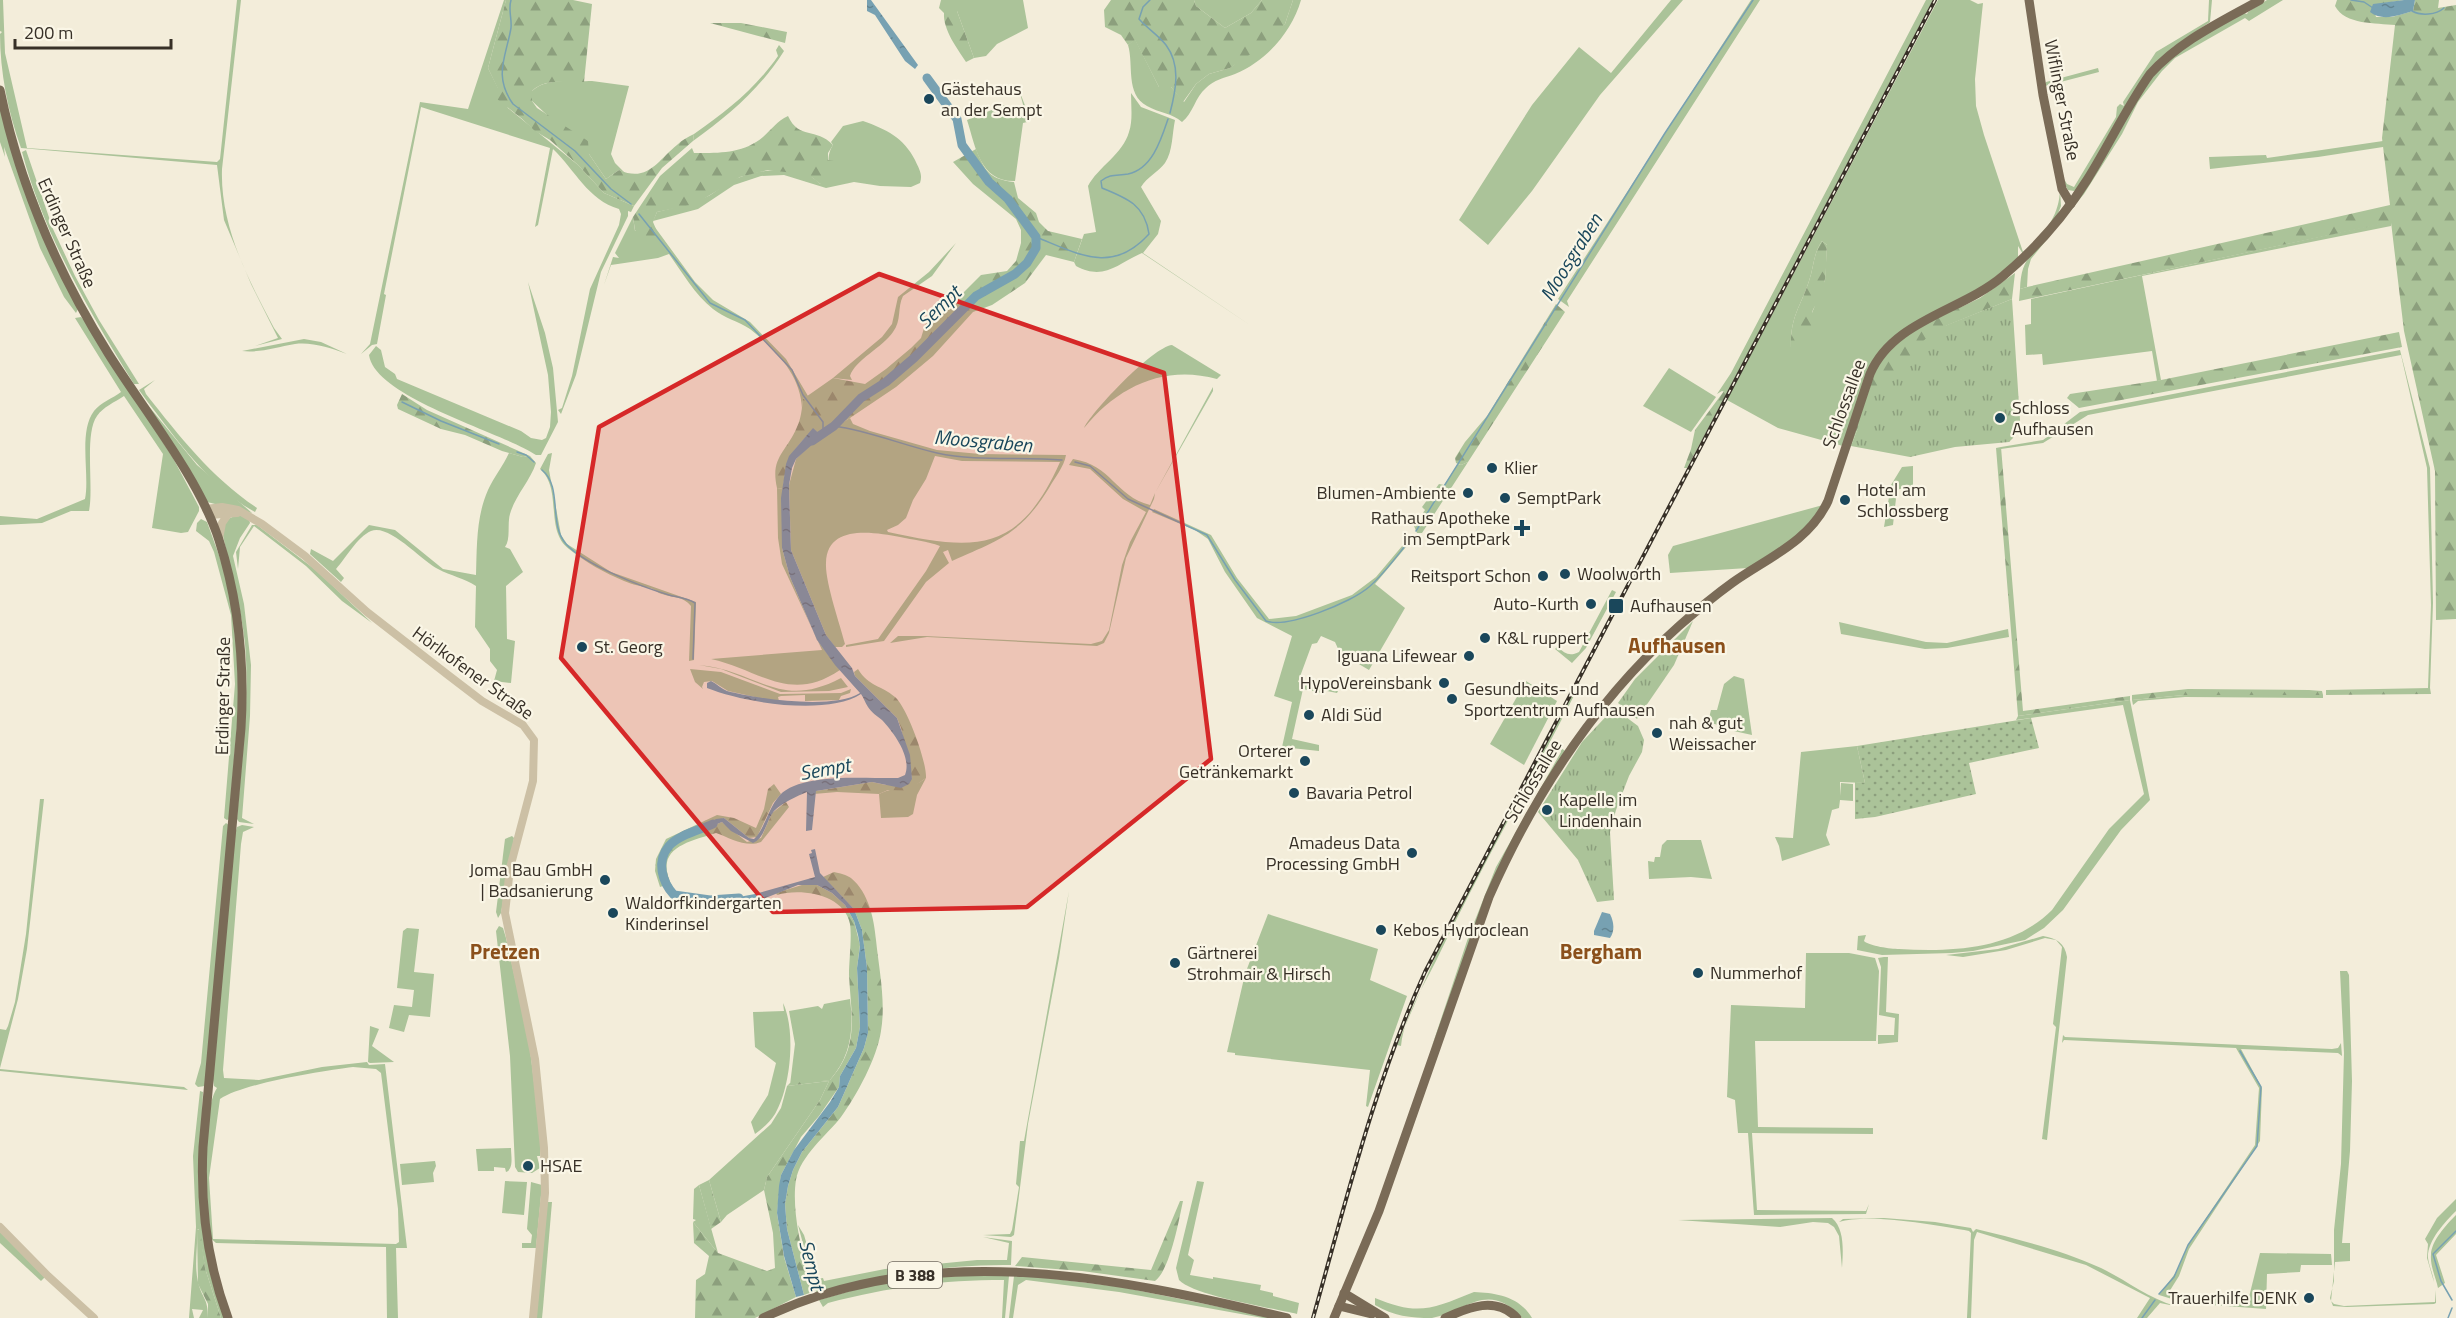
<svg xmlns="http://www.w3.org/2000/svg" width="2456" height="1318" viewBox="0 0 2456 1318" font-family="'Titillium Web',sans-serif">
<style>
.grass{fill:#abc399;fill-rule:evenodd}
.forest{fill:url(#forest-firs)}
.park{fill:url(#park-tufts)}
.garden{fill:url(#garden-dots)}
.water{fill:url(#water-ripples)}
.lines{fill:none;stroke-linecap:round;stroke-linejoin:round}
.stream{stroke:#77a1b2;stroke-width:1.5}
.river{stroke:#77a1b2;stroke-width:9}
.minor{stroke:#ccc0a5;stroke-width:8}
.major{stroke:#7a6b57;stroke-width:9}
.rail-casing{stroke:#373027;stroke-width:4}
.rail{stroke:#faf6e6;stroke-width:1.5;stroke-dasharray:4.5;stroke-linecap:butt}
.marked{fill:#d62828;fill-opacity:0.2;stroke:#d62828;stroke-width:4.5;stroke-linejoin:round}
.poi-dot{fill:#1a475b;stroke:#faf6e6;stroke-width:2}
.labels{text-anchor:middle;stroke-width:4.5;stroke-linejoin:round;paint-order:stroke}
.shield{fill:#faf6e6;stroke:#726b60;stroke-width:1.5}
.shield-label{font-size:16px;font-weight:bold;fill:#373027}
.poi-label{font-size:18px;fill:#373027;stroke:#faf6e6;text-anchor:start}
.street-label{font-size:18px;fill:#373027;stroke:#faf6e6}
.water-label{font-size:20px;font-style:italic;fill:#1a475b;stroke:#faf6e6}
.quarter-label{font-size:21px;font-weight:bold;fill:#8b501b;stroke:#faf6e6}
</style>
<defs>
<pattern id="forest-firs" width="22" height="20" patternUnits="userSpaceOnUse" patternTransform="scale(1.5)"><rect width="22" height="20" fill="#abc399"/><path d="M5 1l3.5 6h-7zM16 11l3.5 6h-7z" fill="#8c9f7d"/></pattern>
<pattern id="park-tufts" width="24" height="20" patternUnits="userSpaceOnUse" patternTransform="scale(1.5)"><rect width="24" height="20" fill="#abc399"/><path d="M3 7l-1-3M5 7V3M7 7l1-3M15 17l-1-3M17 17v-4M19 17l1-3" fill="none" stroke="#8c9f7d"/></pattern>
<pattern id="garden-dots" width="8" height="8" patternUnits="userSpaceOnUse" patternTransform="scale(1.5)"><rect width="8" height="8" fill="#abc399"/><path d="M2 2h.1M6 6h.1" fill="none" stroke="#8c9f7d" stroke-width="1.8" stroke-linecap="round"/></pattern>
<pattern id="water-ripples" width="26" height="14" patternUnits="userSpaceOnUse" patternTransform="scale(1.5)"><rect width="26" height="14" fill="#77a1b2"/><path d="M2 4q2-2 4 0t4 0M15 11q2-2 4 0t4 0" fill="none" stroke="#628491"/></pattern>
</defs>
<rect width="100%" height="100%" fill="#f3edda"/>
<g class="grass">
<path d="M0,0h3l2,53 22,95 190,14 3,-3 17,-159h4l-19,169c-2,57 26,110 52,159l8,11 -27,7 23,-8 -27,-54 -27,-64 -7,-55 -196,-17c-13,-36 -21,-76 -21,-114l2,-2 -2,-1z"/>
<path d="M504,0h2l-18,68 20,40 70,57 26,28 30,13 -3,6 -3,-1v5l-27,56 -25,103 -15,39 -3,-4 4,-2 10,-32 18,-87 29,-64 2,-11 -2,-5c-31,-9 -44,-39 -66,-60l-15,76 -3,2 15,-79 -129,-41 -37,187 2,1 -9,49 -5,1 -11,9 9,-10 50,-242 48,7z"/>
<polygon points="957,0 1023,0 1028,28 997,44 986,56 974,58 957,11"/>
<polygon points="1194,0 1262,0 1251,13 1225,28 1196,6"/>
<path d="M1293,0h8c-9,32 -35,61 -66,74 -11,4 -21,6 -29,14 -11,9 -13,26 -24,34 -10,-9 -23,-9 -35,-16 -22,-12 -13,-41 -19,-61l7,-6 24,48h12l13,15 12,-18 13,-10 21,-6 55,-44z"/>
<polygon points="1671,0 1683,0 1600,95 1532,191 1488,245 1459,220 1532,105 1579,47 1611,73"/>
<polygon points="1751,0 1760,0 1567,301 1569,307 1558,299"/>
<polygon points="1926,0 1933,0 1727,393 1722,391 1717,394 1731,373"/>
<path d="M1938,0h32l8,4 5,-1 -8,76 1,27 8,29 39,117c20,-17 36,-34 37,-62l1,16 -4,10 -34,38 -5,-8v13l-47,37 -128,150 -65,-18 -51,-28zM1822,241l5,4 -2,35 -13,33 -21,35c-1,-31 9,-40 18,-67 5,-14 4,-27 13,-40z"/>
<polygon points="2209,0 2212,0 2210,22 2173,47 2079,188 2074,191 2068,190 2065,185 2044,85 2046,82 2098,68 2099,72 2045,86 2064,179 2067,184 2074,187 2116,117 2117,107 2120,104 2124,106 2123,102 2156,52 2208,21"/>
<path d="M2267,0h16l-34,21 -4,-3 -70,40 -13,13 -24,31 -16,32 -38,60 -53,65 -3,10 -1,18 -7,2c1,-25 7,-31 24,-49l104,-160 32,-31 64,-36 3,1 1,-2z"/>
<path d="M779,45l5,6c-24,38 -55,64 -91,90l1,-7c33,-23 61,-45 84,-78l-2,-6z"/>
<path d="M592,81l37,5 -18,68 4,9 10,10 -6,-3 -13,9 -17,-25 -57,-53v-10c14,-14 41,-9 60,-10z"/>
<path d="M1019,90l12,31 -8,2 -8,58c-35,1 -39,-33 -48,-61l37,-15 9,3h11z"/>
<path d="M1131,93l10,14 34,13c-3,14 -2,31 -10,43 -7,9 -18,14 -24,24l20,34 -3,13 -15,19 107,72 -108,-72c-25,11 -38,28 -66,13l-2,-4 10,-28 12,-2 -8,-46c10,-19 35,-32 41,-54 4,-12 2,-26 2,-39z"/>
<polygon points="0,103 78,309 76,313 64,297 40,248 4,147 5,157 0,142"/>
<path d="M863,121c23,8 41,17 52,39 4,9 8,14 5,23l-9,4 -31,-1 -26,-4 -28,6 -42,-13 -23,1 -27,9 -36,24 -45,12 4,-9c16,-4 33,-8 49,-15 8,-3 15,-11 23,-15 23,-12 72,-21 91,2 15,-12 3,-24 13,-39l-2,-3 12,-16z"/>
<polygon points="2383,141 2383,147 2318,157 2210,169 2209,157 2266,155 2267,158"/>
<path d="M26,150l27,79 22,47 24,44 40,64h-5c-45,-73 -90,-149 -112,-232z"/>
<path d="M633,217l2,14h21l-2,-5 41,56 18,18 37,22 36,37 22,37 -5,3 -1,10c-1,-34 -27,-60 -52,-80 -12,-8 -26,-11 -37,-20 -18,-14 -31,-37 -44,-55l-11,4 -47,7 -7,20 9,-28 6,1 -4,-5z"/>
<polygon points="2392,221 2391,226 2142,276 2161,380 2157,381 2152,351 2043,365 2042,354 2026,355 2025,325 2031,324 2031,299"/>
<path d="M956,243l-24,33 -29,20c-6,12 -1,24 -10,36 -10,15 -38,28 -43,44l2,4 -19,-2 49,-41 10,-13 6,-27 31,-25z"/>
<path d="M528,282l17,51 8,35 5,54 -17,33h-5c-34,-23 -161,-57 -167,-100l7,-9 5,4 4,17 10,7 2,5 124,52 10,7 11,2 4,-2 4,-11 1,-15 -3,-37z"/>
<path d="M81,317l3,3 89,138 26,49v4l-11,21 -7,1 -29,-5 11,-74 -39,-58c-9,6 -21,11 -27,20 -13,18 -3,71 -8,95h-18l-29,12 -42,2v-9l37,3 48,-20c5,-24 -7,-67 9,-88 6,-8 19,-13 27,-19l-46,-74z"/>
<path d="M304,339l17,3 26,12c-17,-6 -34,-12 -52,-10 -19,3 -34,9 -53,7z"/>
<path d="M1172,345l49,30 -4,4c-53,-15 -100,8 -133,49 9,-18 69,-81 88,-83z"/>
<polygon points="2400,350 2430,468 2433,603 2430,688 2428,688 2431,605 2427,468 2401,355 2088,415 2043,443 2001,449 2001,447 2043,440 2080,412"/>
<polygon points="1669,368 1716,397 1691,432 1643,406"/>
<path d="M155,380l-11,9 2,5c34,43 65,83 111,114l-2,4c-44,-24 -78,-72 -108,-111l-8,-11z"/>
<path d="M1213,387v4l-58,102 -1,6 -28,59 -17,75 -5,10 -7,3 -170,-9 -37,6 8,-7h27l166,8 11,-3 7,-11 13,-65 8,-23 16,-30 -23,-13 -33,-30 -21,-4 4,-6c39,6 42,37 77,46l5,-12z"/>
<polygon points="138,393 197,465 252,513 207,502"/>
<path d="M850,418l3,6 17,7 67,19 43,4 86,1c-2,12 -11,22 -17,33 -29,47 -49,51 -97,73l-4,-11 -5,2 6,11 -23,19 -42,59 -38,6v-2l32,-6 48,-68 14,-25c-13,-5 -27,-6 -40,-9 -27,-5 -73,-13 -74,26 -1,19 14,61 19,81l-3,3h-7l-9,-12 -35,-85 -2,-65 7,-26 25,-24zM935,456l27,5 98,1c-41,92 -84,89 -172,70l-1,-2 11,-5 8,-7 7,-18 13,-21z"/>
<path d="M509,453l14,4 7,-1 6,7c-6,18 -21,33 -26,51 -3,10 1,25 -5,33l5,2 13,23 -17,14 1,53 8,2 -4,42 -17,-2 3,-11 -7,-9v-12l-15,-22 1,-41c-12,-8 -25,-10 -38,-17 -15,-7 -49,-46 -67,-38 -14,6 -25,27 -35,38l8,9 -3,4 -31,-28 1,-5 22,12 36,-36 26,5 48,39 33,6c1,-29 0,-58 12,-85 6,-13 15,-24 21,-37z"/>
<path d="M552,453l-3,17 12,65 6,9 44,28 85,30 -2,58 -5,1 2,-55c-8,-10 -18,-8 -29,-12 -5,-1 -7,-5 -12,-6 -9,-2 -17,-3 -26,-7 -19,-8 -39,-19 -55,-32 -25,-19 -6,-60 -29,-80l8,-15z"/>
<polygon points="1468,462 1422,533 1417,533 1414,526 1425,510 1422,507 1439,484 1444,485 1458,464 1461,465"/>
<polygon points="1913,466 1913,488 1903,488 1897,490 1893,525 1884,527 1891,485 1902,467"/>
<path d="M777,488l6,1 -1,59 8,29 27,63 23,30c-50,34 -80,0 -129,-11l111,-9 -40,-86 -4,-26z"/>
<polygon points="1823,505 1801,534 1748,568 1670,573 1668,555 1673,546"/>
<polygon points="1154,509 1211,535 1237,578 1269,619 1296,616 1352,595 1376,577 1408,539 1411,541 1375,584 1405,608 1369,670 1340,653 1335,642 1321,636 1317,643 1312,644 1298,682 1338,691 1337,693 1322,690 1322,693 1303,689 1292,739 1319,745 1319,751 1282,747 1292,702 1274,696 1292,636 1257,618 1225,572 1208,539 1195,530 1152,512"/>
<path d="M239,515l10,4 1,4 -10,15 -7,18 11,48 7,61 -1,51 -8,102 12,6 -15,-2 -2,-3c4,-57 13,-117 8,-175 -4,-39 -15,-75 -23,-113 2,-10 7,-14 17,-16z"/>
<polygon points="201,519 207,522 229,583 241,680 229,819 227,820 224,818 235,684 231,615 214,552 209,541 196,531 197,523"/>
<polygon points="252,525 257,525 317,571 372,623 342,601 306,566 254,526 240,547 238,569 236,552"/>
<path d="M1612,590l4,2 -30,56 -14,15 -17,-14 2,-2c8,6 12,10 22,5z"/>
<polygon points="1839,622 1926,642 1947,643 2008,629 2009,637 1947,648 1925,649 1841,634"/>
<path d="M699,665c58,5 80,46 142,13l7,9 -19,4 -48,1 -60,-23z"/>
<polygon points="690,669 721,672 780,694 841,693 851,689 850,693 841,696 839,700 805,701 805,695 781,696 778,697 779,701 773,701 728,691 712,681 704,682 702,687 703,689 695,682"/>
<polygon points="1734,676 1744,679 1752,735 1720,728 1718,725 1708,722 1711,710 1717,710 1724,684"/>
<polygon points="1526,681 1557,701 1524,765 1490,744"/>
<path d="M1578,682l2,2c-47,93 -99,183 -144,277 -12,24 -33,58 -35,85l-4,-1 45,-104z"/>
<polygon points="2184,695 2323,695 2323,698 2185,697 2138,701 2133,705 2132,700"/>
<path d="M2130,700l20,100 -29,30 -58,80 -19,18 -19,12 -52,11 -21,2 -70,2 -25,-5 1,-14 8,-1 -2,6c5,5 27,8 35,8 53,3 113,1 153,-39l57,-81 35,-35 -21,-89 -107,15 2,-4z"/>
<polygon points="1857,746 1865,783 1840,782 1840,796 1841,783 1853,784 1853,801 1840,800 1839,808 1832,810 1826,835 1830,845 1782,861 1779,846 1775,837 1793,838 1801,752"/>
<polygon points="1560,747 1565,751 1506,853 1431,1049 1468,938 1496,867 1561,752"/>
<path d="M926,778l-9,17 -4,19 -5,3 -27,1 -2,-24c16,-8 32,-4 47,-16z"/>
<polygon points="40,799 44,799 27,949 18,999 0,1068 0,1029 6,1030 8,1026 15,1002 26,934"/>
<polygon points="226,823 230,826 205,1086 198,1087 195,1084 201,1063 223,826"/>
<path d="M242,825l12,2 -11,5 -2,12 -18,226 1,8 35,2 63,-13 45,-5 2,3 16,-1 22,184h-11l2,70h-11l-1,-71 -170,-4 -8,-7c-1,-35 -8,-121 9,-148l-3,-2 -1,-7 22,-245 2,-7zM353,1067l23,2 5,4 17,136 1,33 -3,2 -183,-5 -4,-61 11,-79c24,-16 102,-28 133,-32z"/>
<polygon points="512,836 514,838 501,913 498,918 496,912 505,839"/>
<polygon points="1667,840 1701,840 1712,879 1691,877 1649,879 1648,861 1654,862 1655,857 1660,857 1662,845"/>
<polygon points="1069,891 1059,958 1028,1124 1014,1235 1011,1237 983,1235 1010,1234 1012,1230 1019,1187 1016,1184 1020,1141 1024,1141"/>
<polygon points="1268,914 1378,949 1370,980 1407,996 1368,1107 1366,1106 1370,1070 1235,1055 1235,1053 1227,1052 1245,974"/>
<polygon points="499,926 503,928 506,938 529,1041 541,1140 540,1156 537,1156 540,1168 532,1173 518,1172 515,1167 510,1056 496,931"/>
<polygon points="407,928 419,929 414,972 434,974 430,1017 409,1015 404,1032 389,1028 394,1005 412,1007 414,990 397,988 403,931"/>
<path d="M2043,936c13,2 22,7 24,21l-20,183 -5,-1 14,-112 -3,-3 9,-77 -6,-7 -11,-2 -39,12 -43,7 -17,-2 52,-6z"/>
<polygon points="1806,953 1849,953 1875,958 1879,971 1876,1041 1755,1041 1758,1127 1873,1128 1873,1134 1752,1133 1757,1210 1866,1211 1869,1204 1866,1214 1754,1215 1748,1133 1738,1133 1735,1100 1727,1097 1731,1005 1805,1008"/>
<polygon points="1884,957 1888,957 1886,1012 1899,1014 1898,1042 1878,1044 1878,1035 1894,1035 1895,1018 1879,1015 1881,967 1878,958"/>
<polygon points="2340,971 2347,971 2349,975 2352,1081 2350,1151 2342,1243 2350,1243 2350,1261 2335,1262 2331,1301 2334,1304 2344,1306 2435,1302 2436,1290 2436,1303 2434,1304 2347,1307 2333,1306 2330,1298 2334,1281 2334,1230 2341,1164 2344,1053"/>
<path d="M850,999c4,31 1,57 -20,81l-40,5 5,-41 -6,-33 29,-5 4,3 2,-5z"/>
<path d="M783,1003c13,27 8,84 -8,111 -5,8 -12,14 -20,20l-4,-12 17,-27 8,-32 -21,-16 -2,-35 31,-1z"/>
<polygon points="370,1026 379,1029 372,1046 394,1062 370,1063 368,1062"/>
<polygon points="2063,1035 2065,1037 2332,1049 2338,1048 2341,1043 2342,1056 2338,1053 2241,1049 2262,1088 2260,1141 2189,1249 2179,1276 2169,1292 2248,1301 2260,1253 2331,1254 2332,1265 2301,1265 2300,1272 2267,1274 2266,1309 2185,1303 2159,1295 2177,1271 2188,1245 2255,1145 2259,1088 2236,1048 2064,1040 2062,1043"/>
<polygon points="0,1069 184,1087 188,1090 0,1071"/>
<polygon points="829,1081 820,1100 767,1177 764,1190 727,1215 721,1222 709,1180 771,1124 781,1108 787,1086"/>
<path d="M200,1091l3,1 -4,86 26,140h-4l-16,-50 -6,-39 -2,1c1,17 -3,35 1,52 4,17 10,15 10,36h-9l4,-8 -11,-1 2,9h-5l7,-91 -3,-71z"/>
<path d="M511,1148c0,8 3,21 -5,24l-1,-4 -11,-1v4h-16l-2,-22z"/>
<polygon points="435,1161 436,1166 433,1173 434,1182 402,1185 400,1164"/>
<polygon points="505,1181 527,1182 524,1215 502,1213"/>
<path d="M1197,1181l7,1 -16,73 6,5 -4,15 23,4v-2l48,8 -1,5 13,3v3l26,7 -2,11c-24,-6 -103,-18 -118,-34l-3,-12z"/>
<polygon points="531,1182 542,1185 536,1248 522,1248 522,1243 531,1243 532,1235 527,1229"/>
<polygon points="699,1185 718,1253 693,1222 696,1220 693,1219 694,1189"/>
<path d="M2456,1199v12c-11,11 -29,30 -28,47 1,8 5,16 6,24l-7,-24 1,-14 -3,-5 12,-21z"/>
<polygon points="547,1202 552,1202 543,1308 542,1318 536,1318"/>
<path d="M2456,1215v19l-20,21 9,28 -7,5c-2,-10 -8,-22 -7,-33 0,-14 16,-31 25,-40z"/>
<path d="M1832,1218c13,11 11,34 10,50l-3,-32 -5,-9 -6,-4 -15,-1 -33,5 -102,-7z"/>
<path d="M1884,1218l51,4 36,6 2,4 3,-3c41,10 86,21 125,39 25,12 47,30 74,38l-15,-3 -13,15h-10l13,-20 -64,-33 -109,-33 -3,8 -3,78h-4l4,-85 -2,-2c-32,-6 -101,-18 -130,-9l4,-3z"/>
<path d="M798,1225l6,10 13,44 6,-1 1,3 61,-12 92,-9h30l2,-17 -26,-6 29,4 -1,24c-66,-1 -131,11 -195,27z"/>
<polygon points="0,1230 45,1277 41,1281 0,1243"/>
<polygon points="1022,1275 1121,1287 1274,1318 1263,1318 1119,1292 1026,1280 1018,1285 1013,1318 1009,1318 1014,1276"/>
<path d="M931,1276h78l-4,42h-3l2,-38c-62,0 -115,7 -176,23l-5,4 -4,-7 49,-14z"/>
<path d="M1474,1292c22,1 45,4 58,26h-10c-34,-38 -55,-7 -90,0 -22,0 -38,-2 -57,-13v-7c43,18 57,11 99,-6z"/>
</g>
<g class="forest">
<path d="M506,0h67l19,4 -8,78c-17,1 -39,-4 -52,9v10l5,7 51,33 1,13 17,25 13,-9c29,13 39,-10 58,-25 5,-5 11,-8 17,-11l-1,7 -31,27 -28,38 -30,-13 -26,-28 -28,-25 -15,-9 -14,-13 -24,-19 1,-10 -10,-21z"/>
<path d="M941,0h16v11l17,47 -8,4c-9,-14 -23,-32 -22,-49l-5,-5z"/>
<polygon points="1111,0 1194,0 1196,6 1225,28 1251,13 1262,0 1293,0 1285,24 1273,39 1230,68 1209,74 1196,84 1183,102 1171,87 1159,87 1135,40 1128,45 1121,35 1105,27 1104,10"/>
<path d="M2337,0h67l-31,5 3,12h16l21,-6 2,-11h24l-1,8 18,-3v614l-20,1 -1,-149 -31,-140 -13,-109 -372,79 1,-12 7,-2 363,-82 -8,-67 13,-113c-19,-2 -50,0 -60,-19z"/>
<polygon points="710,23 741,23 787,32 785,43"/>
<path d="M788,116c11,24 28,11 45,29l-5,8v7l6,1 1,9 -6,3 -1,8 -8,3 -7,-6 -11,-4 -34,-4 -28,7 -45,27 -38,8 -4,10 8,19 -5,11 -9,2 -12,-24 -2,-13 27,-41 32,-28 2,5c24,0 49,1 69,-16 9,-8 14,-16 25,-21z"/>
<path d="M976,149c9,23 14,30 38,33l4,16 18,15 3,9 9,9 34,8 -8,23 -28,-7 -21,28 -33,22 -19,7 -40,44 -37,31 -46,31 -29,17 -8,-6c-22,25 -26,25 -30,60l-6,-1c-7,-31 9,-35 20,-61 4,-8 5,-19 6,-28l30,-21 32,6 21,-15 25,-21 10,-10 4,-13 16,-16 17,-11 23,-23 26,-4 9,-10 5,-18v-13l-5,-11 -43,-35 -20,-22z"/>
<path d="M1822,241l5,4c-1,16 0,35 -6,51 -2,7 -7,9 -9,17l4,2c-3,14 -5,29 -19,36l-6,-3c-1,-31 9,-40 18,-67 5,-14 4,-27 13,-40z"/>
<polygon points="2015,273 2012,299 1938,329 1921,343 1890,381 1869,399 1851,446 1848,445 1878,363 1911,331 1980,298"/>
<polygon points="1556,304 1565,312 1468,462 1461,465 1456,463 1455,458 1465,442 1487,416"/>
<polygon points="2399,332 2402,347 2079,408 2067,398 2070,394 2161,380"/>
<polygon points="1724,391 1727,393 1687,468 1684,468 1691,449 1695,430"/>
<polygon points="402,394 427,410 530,456 523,457 502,451 465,435 441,429 398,409 397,405"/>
<polygon points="2001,447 2023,711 2130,696 2130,700 2018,716 1996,448"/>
<path d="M858,669c11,18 23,16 37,28 12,10 32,65 31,81l-19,13 -19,-1 -9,4 -42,-2 -23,2 2,-3 56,-9 14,3 26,-6 -11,-51 -4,-10 -42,-42 -1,-4z"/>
<polygon points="2430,688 2431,694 2326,695 2326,690"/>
<polygon points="2188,689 2309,690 2322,691 2323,695 2184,695 2132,700 2132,695"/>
<path d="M774,784l7,10 -8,9 -16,34 -8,1 -25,-20 -21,9 2,2 17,-7 25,20 14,-4 11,-25 14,-11 3,5 -28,35c-15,6 -31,-4 -45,-9 -28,9 -63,15 -44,53l-4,-2 -8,3 -5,-16 1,-12 10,-20 51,-24 17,3 22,10 8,-19 4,-20z"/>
<path d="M834,872c5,1 13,3 17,6 18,15 23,41 25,62 3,29 10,62 5,91 -4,27 -24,64 -40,86 -14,18 -41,39 -45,63 -5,31 7,82 19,111l-11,4 -17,-66 -2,-25 3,-18 5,-16 9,-18 36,-45 26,-59 4,-15 -1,-65 -5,-38 -8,-21 -31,-32z"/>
<path d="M805,884l12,1 15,8 13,12 9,16 6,24 -3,23 3,59 -4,21 -16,28 -1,11 -20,29 -18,21 -20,38 -4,38 7,44 12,40 -41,21h-60l1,-38 9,-6 4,-18 -15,-13 -1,-21 25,31 49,18 8,-3 -2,-35 -9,-43 3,-13 53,-77 9,-19 -42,5 3,-3 40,-3c30,-34 21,-64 19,-105 0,-15 3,-37 1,-51 -6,-30 -49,-36 -73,-29l-1,-2z"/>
<polygon points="709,1180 721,1222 711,1229 699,1185"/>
<path d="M1180,1201h3c-4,19 -13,69 -28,80l-73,-10 -67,-5 7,-9 129,13z"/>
<polygon points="200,1229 205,1268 221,1318 208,1318 208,1304 198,1284 197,1230"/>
</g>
<g class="park">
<polygon points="2012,299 2020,420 2013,438 2009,442 1955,447 1910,457 1851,446 1869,399 1890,381 1921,343 1937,329"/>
<polygon points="1693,621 1674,665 1637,719 1618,703 1635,679"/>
<polygon points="1614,708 1638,726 1644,740 1642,752 1629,776 1616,810 1610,832 1614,900 1597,902 1578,860 1538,812 1582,742"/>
</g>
<polygon class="garden" points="2031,718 2039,748 1969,763 1976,794 1875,817 1855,819 1855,782 1865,783 1857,746"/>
<g class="water">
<polygon points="867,0 871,0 918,65 915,69 905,61 875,15 867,11"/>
<path d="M2404,0h11l-2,11c-14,4 -30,11 -43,1l3,-8z"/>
<path d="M813,428l9,8 -26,23 -4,9 -3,17 2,65 35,85 26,33 3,8 42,42 13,37 2,24 -3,5 -8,4 -29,-6 -56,9 -4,39 -6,1 1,-39c-10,4 -25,11 -33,19 -8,10 -9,27 -21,32l-22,-12 -9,-9 -17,7 -2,-2 13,-8 8,-1 25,20 5,1c11,-10 14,-31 26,-44 22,-23 88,-16 118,-17l7,-3c7,-18 -11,-42 -23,-55 -5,-4 -11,-8 -14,-13 -3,-4 -4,-9 -7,-13 -34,22 -117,9 -154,-6v-5l4,-2c6,3 11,8 16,10 31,8 106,19 133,2l-25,-28 -18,-25 -27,-63 -8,-29 -1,-50 5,-34 3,-8z"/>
<polygon points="815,849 820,873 854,909 862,930 867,968 868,1033 864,1048 838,1107 802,1152 793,1170 788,1186 785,1204 787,1229 804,1295 796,1297 784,1256 777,1213 779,1186 781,1175 794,1150 830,1102 839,1087 840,1076 856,1048 860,1027 857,968 860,946 858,935 854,921 845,905 832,893 817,885 798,885 763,899 728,899 755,894 815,877 809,854 812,853 811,850"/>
<path d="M1602,912l8,2c4,8 5,17 0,24l-16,-3v-4z"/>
</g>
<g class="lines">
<g class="stream">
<path d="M511,0c-3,10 1,18 0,28 -5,29 -18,48 2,76l62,47 36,38 20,15"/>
<path d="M1150,0l-7,7 -4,12c8,9 20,17 27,26 15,20 10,45 4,68"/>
<polyline points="2351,0 2364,2 2373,8"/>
<path d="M2412,11c9,5 24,4 32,-3"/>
<polyline points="639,214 710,303 745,320 792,370 803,395 823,422 823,433"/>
<path d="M1036,237c43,17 76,38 113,-3 -4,-29 -22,-36 -47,-46l-1,-7c10,-8 16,-5 27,-7 24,-5 33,-34 40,-55"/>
<polyline points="402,402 441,421 499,444"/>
<path d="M834,426c36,5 68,19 103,27 41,9 83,3 125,7"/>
<polyline points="517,452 526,455 534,462"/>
<path d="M1075,462l15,4 38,33 79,36 28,45 31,41c21,8 86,-19 103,-34 15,-13 27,-30 40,-46"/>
<path d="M542,470c21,17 6,54 24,74 19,21 76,43 103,51 7,2 18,3 26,8l-2,56"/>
<polyline points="1416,531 1665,133 1753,0"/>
<polyline points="2159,1294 2174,1277 2188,1245 2257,1146 2261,1087 2240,1051"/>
<polyline points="2452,1300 2441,1281 2433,1254 2456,1231"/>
<polyline points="2142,1318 2155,1300"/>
<polyline points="2448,1318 2452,1308"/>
</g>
<g class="river">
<polyline points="812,441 834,426 861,398 886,382 914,358 976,296 1015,274 1027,263 1036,248 1036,237 1008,199 989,182 962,145 957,119 927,78"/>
<path d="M713,824c-13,6 -35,11 -44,22 -13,15 -7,36 5,49l36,5 29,-2"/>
</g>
<g class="minor">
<polyline points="206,509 222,507 238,510 262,524 305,556 367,612 448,675 482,701 523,725 534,740 533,781 510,868 505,913 535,1059 544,1148 545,1193 533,1318"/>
<polyline points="209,515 237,513"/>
<polyline points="219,539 222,523 229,513"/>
<polyline points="0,1227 48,1276 94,1318"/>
</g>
<g class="major">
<polyline points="2029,0 2043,95 2062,189 2071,204"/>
<path d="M0,90c19,93 58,183 108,263 35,56 91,125 111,187 20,62 26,122 22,188l-38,419c-3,60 4,115 25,171"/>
<polyline points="1344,1293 1385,1318"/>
<polyline points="1339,1306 1372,1314"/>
<path d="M763,1318c166,-80 353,-41 524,0"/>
<path d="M1334,1318l45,-107 110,-314c45,-102 107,-197 190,-271 17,-15 35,-30 53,-43 35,-25 77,-41 96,-82l42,-127c23,-54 92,-63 133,-98 32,-27 62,-61 84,-96 22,-35 39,-72 63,-106 31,-34 71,-52 110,-74"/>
<path d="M1445,1318c24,-11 51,-22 72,0"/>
</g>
<g class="rail-casing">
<path id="rail" d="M1313,1318c33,-117 62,-236 112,-346l510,-972"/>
</g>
<use href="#rail" class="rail"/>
</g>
<path class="marked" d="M879,274l285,99 47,386 -184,148 -254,5 -212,-254 38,-231z"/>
<g class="poi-dot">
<circle cx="929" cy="99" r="6"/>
<circle cx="2000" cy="418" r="6"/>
<circle cx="1492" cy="468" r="6"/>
<circle cx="1468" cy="493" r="6"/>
<circle cx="1505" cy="498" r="6"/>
<circle cx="1845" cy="500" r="6"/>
<path d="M1519 519h6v6h6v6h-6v6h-6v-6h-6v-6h6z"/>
<circle cx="1565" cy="574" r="6"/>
<circle cx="1543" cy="576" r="6"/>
<circle cx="1591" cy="604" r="6"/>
<rect x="1608" y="598" width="16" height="16" rx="3"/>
<circle cx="1485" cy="638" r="6"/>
<circle cx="582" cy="647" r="6"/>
<circle cx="1469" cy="656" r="6"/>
<circle cx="1444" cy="683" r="6"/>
<circle cx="1452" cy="699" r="6"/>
<circle cx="1309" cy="715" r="6"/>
<circle cx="1657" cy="733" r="6"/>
<circle cx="1305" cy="761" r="6"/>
<circle cx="1294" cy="793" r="6"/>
<circle cx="1547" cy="810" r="6"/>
<circle cx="1412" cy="853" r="6"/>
<circle cx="605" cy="880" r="6"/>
<circle cx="613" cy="913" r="6"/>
<circle cx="1381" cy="930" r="6"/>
<circle cx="1175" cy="963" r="6"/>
<circle cx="1698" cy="973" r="6"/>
<circle cx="528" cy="1166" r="6"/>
<circle cx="2309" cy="1298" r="6"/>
</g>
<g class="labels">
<rect class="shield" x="888" y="1262" width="54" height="26" rx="4.5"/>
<g class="shield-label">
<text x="915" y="1281">B 388</text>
</g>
<g class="poi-label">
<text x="941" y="95">Gästehaus<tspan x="941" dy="21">an der Sempt</tspan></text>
<text x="2012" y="414">Schloss<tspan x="2012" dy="21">Aufhausen</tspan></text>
<text x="1504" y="474">Klier</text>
<text x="1857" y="496">Hotel am<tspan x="1857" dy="21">Schlossberg</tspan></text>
<text x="1456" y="499" text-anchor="end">Blumen-Ambiente</text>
<text x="1517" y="504">SemptPark</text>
<text x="1510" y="524" text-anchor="end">Rathaus Apotheke<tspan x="1510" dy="21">im SemptPark</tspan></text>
<text x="1577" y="580">Woolworth</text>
<text x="1531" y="582" text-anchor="end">Reitsport Schon</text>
<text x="1579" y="610" text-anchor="end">Auto-Kurth</text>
<text x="1630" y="612">Aufhausen</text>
<text x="1497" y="644">K&amp;L ruppert</text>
<text x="594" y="653">St. Georg</text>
<text x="1457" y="662" text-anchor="end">Iguana Lifewear</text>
<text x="1432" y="689" text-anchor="end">HypoVereinsbank</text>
<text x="1464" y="695">Gesundheits- und<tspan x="1464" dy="21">Sportzentrum Aufhausen</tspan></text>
<text x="1321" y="721">Aldi Süd</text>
<text x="1669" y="729">nah &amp; gut<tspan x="1669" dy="21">Weissacher</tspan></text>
<text x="1293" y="757" text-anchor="end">Orterer<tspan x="1293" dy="21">Getränkemarkt</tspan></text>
<text x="1306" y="799">Bavaria Petrol</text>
<text x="1559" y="806">Kapelle im<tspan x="1559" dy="21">Lindenhain</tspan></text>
<text x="1400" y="849" text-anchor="end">Amadeus Data<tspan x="1400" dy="21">Processing GmbH</tspan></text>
<text x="593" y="876" text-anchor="end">Joma Bau GmbH<tspan x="593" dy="21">| Badsanierung</tspan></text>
<text x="625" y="909">Waldorfkindergarten<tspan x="625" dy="21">Kinderinsel</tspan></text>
<text x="1393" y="936">Kebos Hydroclean</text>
<text x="1187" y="959">Gärtnerei<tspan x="1187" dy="21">Strohmair &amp; Hirsch</tspan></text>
<text x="1710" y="979">Nummerhof</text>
<text x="540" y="1172">HSAE</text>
<text x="2297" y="1304" text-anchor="end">Trauerhilfe DENK</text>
</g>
<g class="street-label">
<text transform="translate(2062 100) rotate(79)" y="6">Wiflinger Straße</text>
<text transform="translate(67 233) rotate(66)" y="6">Erdinger Straße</text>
<text transform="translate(1844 404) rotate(-70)" y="6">Schlossallee</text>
<text transform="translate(473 673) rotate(36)" y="6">Hörlkofener Straße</text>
<text transform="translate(223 696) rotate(-89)" y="6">Erdinger Straße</text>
<text transform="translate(1533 781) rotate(-59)" y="6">Schlossallee</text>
</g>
<g class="water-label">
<text transform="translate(1571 257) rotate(-58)" y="7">Moosgraben</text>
<text transform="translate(939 307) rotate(-44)" y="7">Sempt</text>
<text transform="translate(983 441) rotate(5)" y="7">Moosgraben</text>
<text transform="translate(825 769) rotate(-10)" y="7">Sempt</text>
<text transform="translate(812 1265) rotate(76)" y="7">Sempt</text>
</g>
<g class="quarter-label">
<text x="1677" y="653">Aufhausen</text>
<text x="505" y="959">Pretzen</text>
<text x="1601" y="959">Bergham</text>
</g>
</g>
<path d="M15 39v9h156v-9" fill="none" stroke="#373027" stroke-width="3"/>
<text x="24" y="39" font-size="18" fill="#373027" stroke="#faf6e6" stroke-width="4.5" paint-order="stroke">200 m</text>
</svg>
